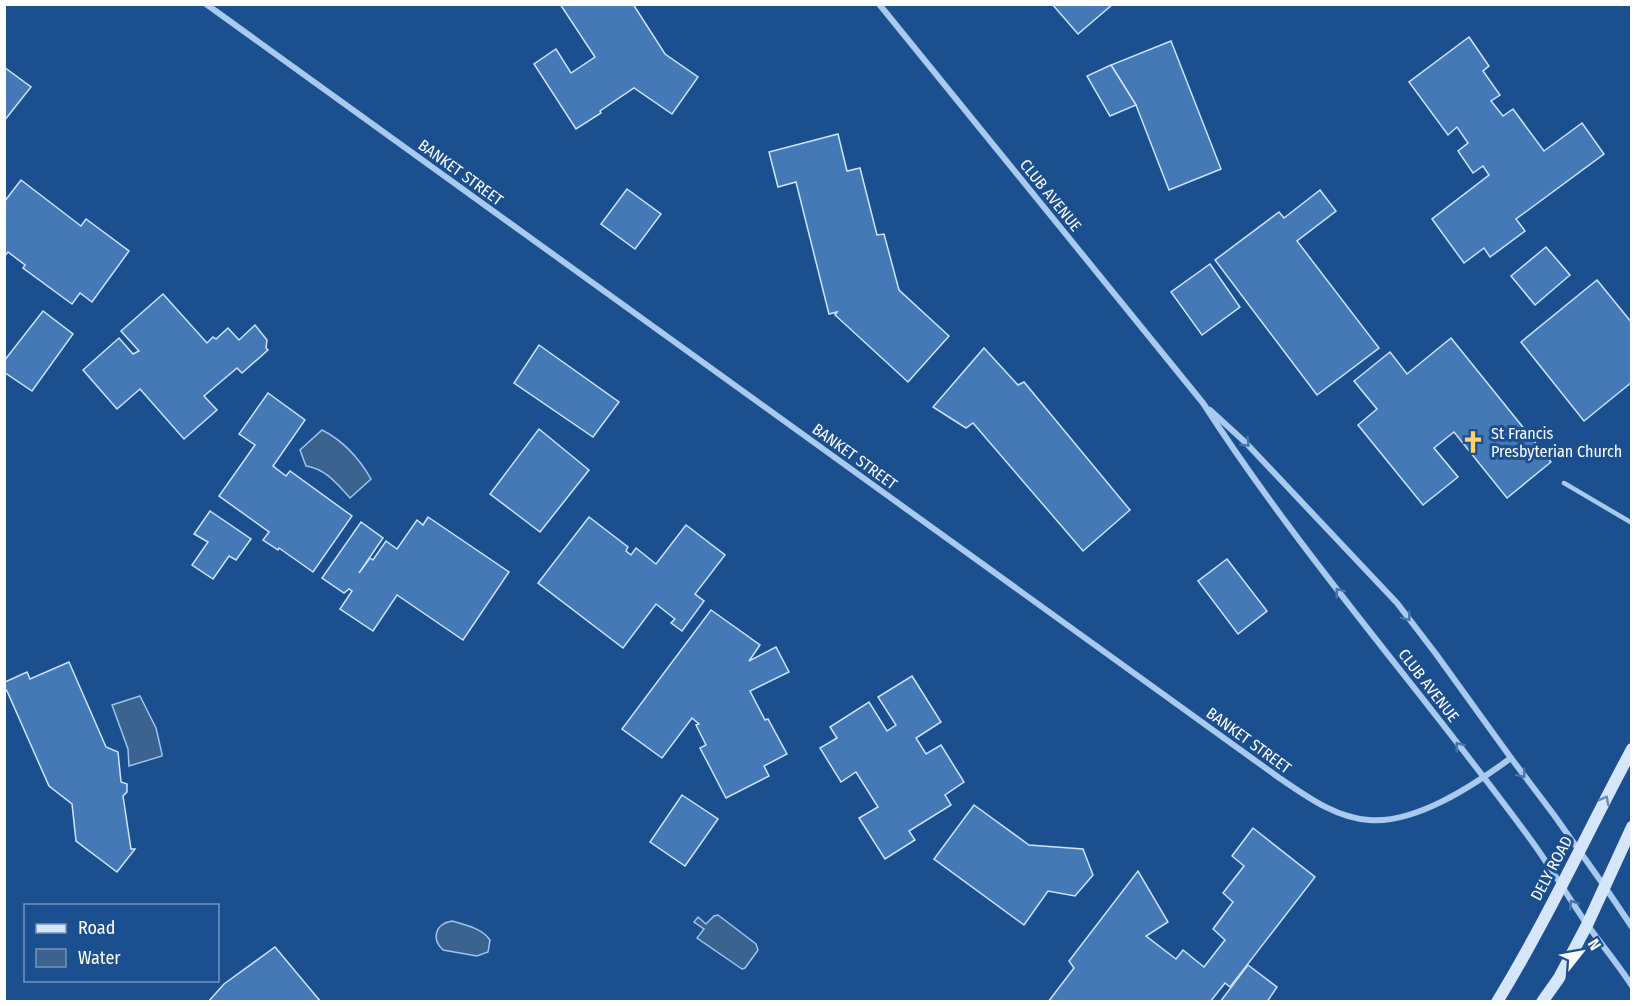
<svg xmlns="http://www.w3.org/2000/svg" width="1636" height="1006" viewBox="0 0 1636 1006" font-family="'Fira Sans Condensed',sans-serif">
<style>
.water{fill:#3c6290;stroke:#9cc4f0;stroke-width:1.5}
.building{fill:#4478b7;stroke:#cfe3fa;stroke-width:1.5}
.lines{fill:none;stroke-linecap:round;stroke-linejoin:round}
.lane{stroke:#a9c9ee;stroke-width:4.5}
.street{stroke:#a9c9ee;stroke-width:6}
.secondary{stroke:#d6e6fa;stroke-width:12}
.oneway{stroke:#4674ac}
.oneway2{stroke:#668bba}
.labels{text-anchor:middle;stroke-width:6;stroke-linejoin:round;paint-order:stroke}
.street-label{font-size:16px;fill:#fff;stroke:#1b4f8f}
.poi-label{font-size:16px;fill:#fff;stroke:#1b4f8f;text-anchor:start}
</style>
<rect width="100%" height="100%" fill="#1b4f8f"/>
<g class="water">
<path d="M322,430c22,11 37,28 49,49l-21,19c-13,-14 -24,-29 -44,-32l-6,-16z"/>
<polygon points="140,696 156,728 162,754 162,756 129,766 128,749 112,705"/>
<polygon points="718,915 756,944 758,950 745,968 742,969 697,938 704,929 694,922 698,917 706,924 714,916"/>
<path d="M452,921c13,4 30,7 38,19l-2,12 -11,4 -34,-6c-12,-11 -8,-26 9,-29z"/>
</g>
<g class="building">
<polygon points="560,4 633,4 665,54 698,77 672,114 634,88 600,111 601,113 576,129 534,64 556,49 571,73 595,57"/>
<polygon points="1052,4 1113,4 1078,34"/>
<polygon points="1469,37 1489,66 1483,71 1500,95 1491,101 1503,116 1513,109 1544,151 1582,123 1604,154 1516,219 1525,231 1490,257 1484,248 1464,263 1432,219 1489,175 1483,166 1473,173 1458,151 1468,143 1457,127 1448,135 1409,82"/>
<polygon points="1171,41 1221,169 1169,190 1136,105 1111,65"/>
<polygon points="1111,65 1136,105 1110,116 1087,76"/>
<polygon points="4,67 31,87 4,121"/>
<polygon points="838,134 847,171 860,168 877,235 884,234 899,290 949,336 908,382 835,315 837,312 829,314 796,182 778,187 769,152"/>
<polygon points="21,180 81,226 86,219 129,251 92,302 80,293 72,304 23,268 25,265 8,252 4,257 4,202"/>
<polygon points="627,189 661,214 635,249 601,224"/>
<polygon points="1320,190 1336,211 1297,241 1379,348 1317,395 1215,260 1279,212 1284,218"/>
<polygon points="1546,247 1570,275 1535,305 1511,276"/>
<polygon points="1210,264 1240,307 1202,335 1171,292"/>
<polygon points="1597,280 1632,323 1632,382 1584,421 1521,342"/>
<polygon points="163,294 207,343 213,337 216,339 228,328 239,340 255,325 267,340 266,348 268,350 242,373 237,368 204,396 217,410 184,439 140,389 117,409 83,370 119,338 133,354 139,351 121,331"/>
<polygon points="43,311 73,334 32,391 4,372 4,361"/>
<polygon points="1451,338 1551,462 1507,498 1454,432 1434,448 1458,477 1423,505 1358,425 1377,409 1354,381 1390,352 1407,374"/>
<polygon points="539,345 619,402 593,437 514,383"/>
<polygon points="984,348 1018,385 1024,382 1130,510 1083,551 973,423 966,428 933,407"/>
<polygon points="268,393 305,420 273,466 286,476 290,471 352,516 313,572 279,548 278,550 263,540 269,532 219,496 255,445 239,434"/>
<polygon points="539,429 589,470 540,532 490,494"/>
<polygon points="210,511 251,539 236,560 229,556 213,579 192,565 208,542 194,534"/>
<polygon points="428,517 509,572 463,640 397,595 373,631 340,609 352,591 349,589 344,593 322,578 361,522 383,538 359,573 370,558 373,560 386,541 397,549 417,520 423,525"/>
<polygon points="589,517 628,547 626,551 631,555 636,548 656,564 686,525 725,555 695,594 704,601 682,631 671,623 675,619 656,604 623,648 538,583"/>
<polygon points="1227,559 1267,611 1238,634 1198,581"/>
<polygon points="711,610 760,645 749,661 776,647 789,672 750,691 765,720 768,719 787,754 764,766 769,776 726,798 700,748 706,745 696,725 699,724 692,718 662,758 622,729"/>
<polygon points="69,662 106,747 118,752 121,782 127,784 127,792 123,796 131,849 135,849 117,872 76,841 72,804 49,786 7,691 4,688 5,682 27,672 30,679"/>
<polygon points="912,676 941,722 916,738 926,754 941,745 964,782 945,795 951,805 909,831 915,840 885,859 859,818 878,807 856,772 841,782 820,748 837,738 830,727 869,702 887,731 896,725 878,697"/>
<polygon points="682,795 718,819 685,866 650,842"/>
<polygon points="974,805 1029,845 1083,849 1093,875 1075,896 1048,891 1024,925 934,859"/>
<polygon points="1253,828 1315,877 1230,987 1225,983 1210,1002 1048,1002 1074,968 1069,961 1138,871 1168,922 1146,936 1176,959 1183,950 1204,967 1225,940 1213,929 1233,902 1223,893 1244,866 1232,856"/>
<polygon points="275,947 321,1002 208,1002 224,984"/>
<polygon points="1248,965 1277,987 1267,1002 1220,1002"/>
</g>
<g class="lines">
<polyline class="lane" points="1564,483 1632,523"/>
<g class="street">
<path d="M206,4l1072,773c27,18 57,41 91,43 47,4 105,-35 142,-62"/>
<path d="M879,4l324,399c98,152 218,287 325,433 21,28 38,58 58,87 15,21 32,41 46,63"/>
<polyline points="1210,410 1246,443 1397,603 1436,654 1511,758 1554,815 1605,887 1632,927"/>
</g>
<g class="secondary">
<path d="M1497,1002c50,-82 90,-169 135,-253"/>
<polyline points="1542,1002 1559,978 1587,925 1632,827"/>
</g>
</g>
<defs><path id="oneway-chevron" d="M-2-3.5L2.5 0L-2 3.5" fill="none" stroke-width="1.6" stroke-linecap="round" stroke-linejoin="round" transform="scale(1.5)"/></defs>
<g class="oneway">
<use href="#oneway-chevron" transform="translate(1246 443) rotate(45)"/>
<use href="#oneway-chevron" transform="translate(1339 592) rotate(-128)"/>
<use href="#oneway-chevron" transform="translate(1407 617) rotate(52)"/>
<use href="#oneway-chevron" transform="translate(1459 746) rotate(-128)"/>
<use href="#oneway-chevron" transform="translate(1522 774) rotate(52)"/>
<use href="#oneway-chevron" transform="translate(1573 904) rotate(-123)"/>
</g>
<use class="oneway2" href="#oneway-chevron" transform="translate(1605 800) rotate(-62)"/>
<defs>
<g id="church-bare" transform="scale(1.8)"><path d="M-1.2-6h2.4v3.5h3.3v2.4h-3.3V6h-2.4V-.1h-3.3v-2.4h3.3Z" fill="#ffd166" stroke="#1b4f8f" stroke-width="2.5" paint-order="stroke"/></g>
</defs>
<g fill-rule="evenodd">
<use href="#church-bare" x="1473" y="442"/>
</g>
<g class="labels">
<g class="street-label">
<text transform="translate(461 172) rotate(36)" y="6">BANKET STREET</text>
<text transform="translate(1051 195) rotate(51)" y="6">CLUB AVENUE</text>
<text transform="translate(855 456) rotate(36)" y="6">BANKET STREET</text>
<text transform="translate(1429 685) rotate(52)" y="6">CLUB AVENUE</text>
<text transform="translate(1249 740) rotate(36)" y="6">BANKET STREET</text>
<text transform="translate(1551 868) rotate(-62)" y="6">DELY ROAD</text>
</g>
<g class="poi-label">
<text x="1491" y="439">St Francis<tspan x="1491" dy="18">Presbyterian Church</tspan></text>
</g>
</g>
<rect width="1636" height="1006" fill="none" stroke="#ffffff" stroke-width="12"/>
<rect x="24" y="904" width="195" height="78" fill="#1b4f8f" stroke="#7695bc" stroke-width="1.5"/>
<rect x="36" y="924" width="30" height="9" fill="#d6e6fa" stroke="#7695bc" stroke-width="1.5"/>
<text x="78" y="934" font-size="18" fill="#ffffff">Road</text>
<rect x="36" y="949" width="30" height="18" fill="#3c6290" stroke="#7695bc" stroke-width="1.5"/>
<text x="78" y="964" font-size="18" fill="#ffffff">Water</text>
<g transform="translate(1582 952) rotate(59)" stroke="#1b4f8f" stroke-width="4.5" paint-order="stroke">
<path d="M0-4.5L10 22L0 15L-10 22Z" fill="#ffffff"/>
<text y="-9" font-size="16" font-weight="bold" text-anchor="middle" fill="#ffffff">N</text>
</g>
</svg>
